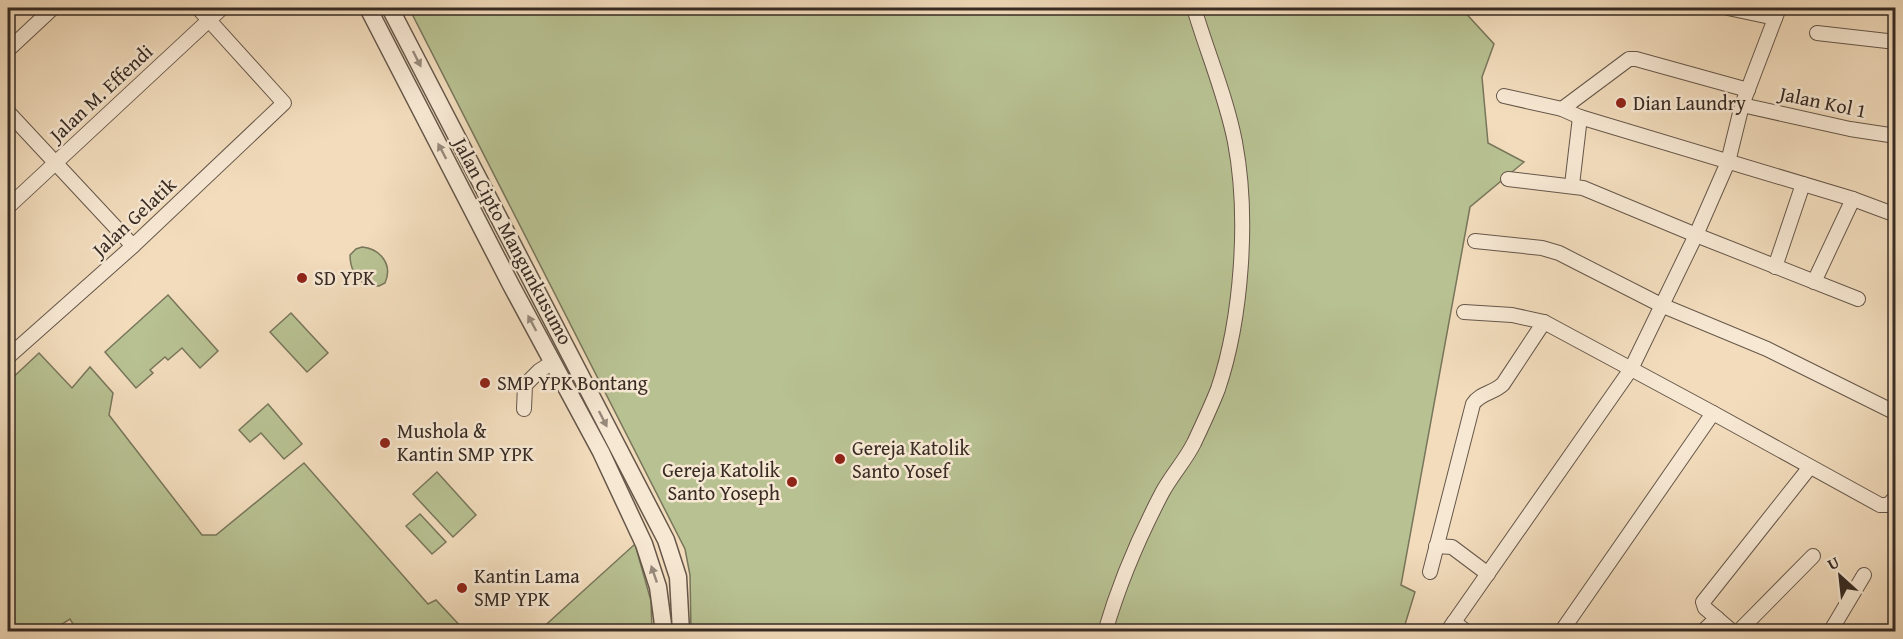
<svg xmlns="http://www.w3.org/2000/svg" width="1903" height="639" viewBox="0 0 1903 639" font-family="'Gentium Book Plus',serif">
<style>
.green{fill:#b8c192;stroke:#78765b;stroke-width:1.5}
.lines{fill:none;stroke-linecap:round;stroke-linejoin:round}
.minor-casing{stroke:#66574a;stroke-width:16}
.tertiary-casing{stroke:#66574a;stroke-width:19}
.minor{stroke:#f7e8d3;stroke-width:14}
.tertiary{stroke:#f7e8d3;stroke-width:16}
.oneway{fill:#978a7c}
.poi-dot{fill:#8f2418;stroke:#f7e8d3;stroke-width:2}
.labels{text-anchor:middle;stroke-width:5;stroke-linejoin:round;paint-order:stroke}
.street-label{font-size:20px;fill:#372b24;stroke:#f7e8d3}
.poi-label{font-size:20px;fill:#372b24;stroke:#f7e8d3;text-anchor:start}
</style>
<rect width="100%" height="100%" fill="#f2dcbc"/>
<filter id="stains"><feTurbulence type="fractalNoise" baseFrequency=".00333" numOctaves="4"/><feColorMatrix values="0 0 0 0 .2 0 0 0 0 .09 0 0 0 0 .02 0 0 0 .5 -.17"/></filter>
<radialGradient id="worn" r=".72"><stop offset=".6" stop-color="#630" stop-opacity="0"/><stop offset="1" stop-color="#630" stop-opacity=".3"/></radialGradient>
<g class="green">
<polygon points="409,8 1461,8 1494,44 1482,77 1488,143 1524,162 1470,207 1401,585 1415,592 1403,631 691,631 690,575 685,549"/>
<path d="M362,247c19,2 31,18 23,36l-6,3 -13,-1c-11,-7 -16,-17 -16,-30l6,-6z"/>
<polygon points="168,295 218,351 200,368 182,348 168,360 165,357 150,370 153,373 136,388 105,352"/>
<polygon points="291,313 328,353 307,372 270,332"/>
<polygon points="39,353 72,388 90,367 113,393 109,415 202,535 216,535 304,463 428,604 436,600 465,631 78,632 70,619 51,631 8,631 8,437 9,436 8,434 8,382"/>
<polygon points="268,404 302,444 284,459 261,433 250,442 239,430"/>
<polygon points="437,472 476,515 453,537 413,494"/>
<polygon points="420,514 446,542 432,554 406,526"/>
<polygon points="635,544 651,601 652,631 539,631"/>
</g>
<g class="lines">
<g class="minor-casing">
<g id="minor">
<polyline points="1728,8 1775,18"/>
<polyline points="1817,33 1896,42"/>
<polyline points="8,50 53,8"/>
<polyline points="1504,96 1562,109 1580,117 1853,199 1896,215"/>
<polyline points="1742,105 1850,129 1896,136"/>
<polyline points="1562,109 1629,59 1636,59 1748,90"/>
<polyline points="8,112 133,246"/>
<polyline points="1508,179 1583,188 1696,235 1858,299"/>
<polyline points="1572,185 1580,117"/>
<polyline points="8,207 222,8"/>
<polyline points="1475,241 1542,248 1559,253 1661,305 1767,349 1896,413"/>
<polyline points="1775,267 1803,184"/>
<polyline points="1814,282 1853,199"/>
<polyline points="1464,312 1512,315 1544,322 1713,413 1880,505 1888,505 1896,497"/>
<polyline points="8,357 133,246 284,103 198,8"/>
<polyline points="524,409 525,385 539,371 553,362"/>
<polyline points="1436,546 1452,547 1488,574"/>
<path d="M1430,572l43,-168c7,-11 21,-11 30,-20l41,-62"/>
<polyline points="1454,622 1467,632"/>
<path d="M1105,632c14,-48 34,-95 57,-139 9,-17 23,-32 32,-50 8,-17 17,-36 24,-54 24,-71 31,-173 17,-247 -9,-46 -28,-90 -41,-134"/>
<polyline points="1447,632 1631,369 1696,235 1728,162 1742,105 1779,8"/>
<polyline points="1561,632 1713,413"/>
<polyline points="1702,632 1717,618"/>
<polyline points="1733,632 1705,608 1703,602 1810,467"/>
<polyline points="1738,632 1813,556"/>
<polyline points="1830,632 1864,575"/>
</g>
</g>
<g class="tertiary-casing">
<g id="tertiary">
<polyline points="368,8 511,285 601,452 644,544 658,587 664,632"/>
<polyline points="390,8 666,540 678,577 681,632"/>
</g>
</g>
<use href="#minor" class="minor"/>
<use href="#tertiary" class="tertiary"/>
</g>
<defs><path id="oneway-solid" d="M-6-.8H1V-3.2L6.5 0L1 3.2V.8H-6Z" transform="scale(1.5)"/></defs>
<g class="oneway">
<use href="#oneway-solid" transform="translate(417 59) rotate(63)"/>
<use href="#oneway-solid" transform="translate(442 151) rotate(-118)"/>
<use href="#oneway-solid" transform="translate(532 323) rotate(-118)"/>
<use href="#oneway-solid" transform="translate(603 419) rotate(63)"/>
<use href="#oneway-solid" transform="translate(654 574) rotate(-109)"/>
</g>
<g class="poi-dot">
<circle cx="1621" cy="103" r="6"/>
<circle cx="302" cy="278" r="6"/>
<circle cx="485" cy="383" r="6"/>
<circle cx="385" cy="443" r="6"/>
<circle cx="840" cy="459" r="6"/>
<circle cx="792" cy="482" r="6"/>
<circle cx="462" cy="588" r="6"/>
</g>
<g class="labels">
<g class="street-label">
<text transform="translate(101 93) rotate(-43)" y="7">Jalan M. Effendi</text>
<text transform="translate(1823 102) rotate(12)" y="7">Jalan Kol 1</text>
<text transform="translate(134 217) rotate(-43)" y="7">Jalan Gelatik</text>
<text transform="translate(513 241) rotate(62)" y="7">Jalan Cipto Mangunkusumo</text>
</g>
<g class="poi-label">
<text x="1633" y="110">Dian Laundry</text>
<text x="314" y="285">SD YPK</text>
<text x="497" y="390">SMP YPK Bontang</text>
<text x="397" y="438">Mushola &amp;<tspan x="397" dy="23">Kantin SMP YPK</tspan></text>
<text x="852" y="455">Gereja Katolik<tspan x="852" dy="23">Santo Yosef</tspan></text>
<text x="780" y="477" text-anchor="end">Gereja Katolik<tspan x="780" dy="23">Santo Yoseph</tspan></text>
<text x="474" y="583">Kantin Lama<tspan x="474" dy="23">SMP YPK</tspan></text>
</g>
</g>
<rect width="1903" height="639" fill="none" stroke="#f2dcbc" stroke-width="30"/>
<rect x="9" y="9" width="1885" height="621" fill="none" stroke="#372b24" stroke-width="3"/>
<rect x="15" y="15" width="1873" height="609" fill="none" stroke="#372b24" stroke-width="1.5"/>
<g transform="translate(1840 576) rotate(333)" stroke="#f7e8d3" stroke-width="4.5" paint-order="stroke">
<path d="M0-4.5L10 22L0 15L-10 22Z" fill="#372b24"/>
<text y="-9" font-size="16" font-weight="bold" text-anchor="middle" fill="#372b24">U</text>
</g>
<rect width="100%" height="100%" filter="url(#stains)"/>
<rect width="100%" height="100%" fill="url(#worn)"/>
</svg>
